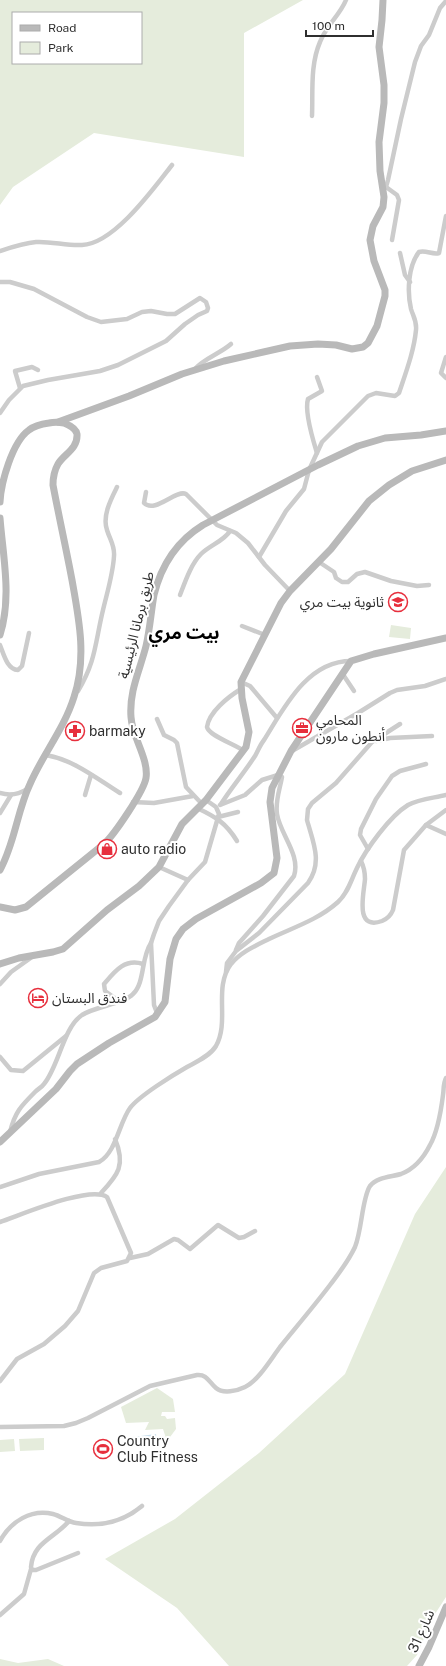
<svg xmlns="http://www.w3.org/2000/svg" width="446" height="1666" viewBox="0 0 446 1666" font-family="'Public Sans','Noto Sans Arabic',sans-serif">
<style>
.green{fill:#e5ecdc;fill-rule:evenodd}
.water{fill:#c8deec}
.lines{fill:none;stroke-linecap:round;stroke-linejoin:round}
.street{stroke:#ccc;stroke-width:4.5}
.secondary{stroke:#b9b9b9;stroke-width:7}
.labels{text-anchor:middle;stroke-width:4;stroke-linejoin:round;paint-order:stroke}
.poi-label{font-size:14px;fill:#2f2f2f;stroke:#fff;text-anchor:start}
.street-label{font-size:14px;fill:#2f2f2f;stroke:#fff}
.district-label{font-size:18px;font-weight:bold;fill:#000;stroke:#fff}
</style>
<rect width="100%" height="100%" fill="#fff"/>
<g class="green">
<path d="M0,0h303l-59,33v124l-150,-24 -81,54 -13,18zM13,13h128v50h-128z"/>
<polygon points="391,625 411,628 410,639 389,637"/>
<polygon points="446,1167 446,1597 433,1617 417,1655 407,1666 229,1666 177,1608 105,1559 175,1519 259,1453 345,1374 415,1214"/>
<polygon points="157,1388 173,1399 175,1412 162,1412 161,1416 165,1416 167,1419 175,1418 176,1429 167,1441 163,1429 145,1430 149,1422 126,1423 121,1407"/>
<polygon points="44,1438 44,1450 20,1451 19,1439"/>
<polygon points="14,1439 15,1451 0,1452 0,1440"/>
<polygon points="0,1659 18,1663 48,1659 64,1666 0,1666"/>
</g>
<polygon class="water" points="156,1434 157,1444 135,1447 133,1437"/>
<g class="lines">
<g class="street">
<path d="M312,116c1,-24 -2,-51 8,-74 6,-16 20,-27 26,-42"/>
<polyline points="386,187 397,195 399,200 392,240"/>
<polyline points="383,190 386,187 388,180 401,119 415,62 421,46 429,35 440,8 446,1"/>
<path d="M0,251c12,-4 24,-8 36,-9 15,-1 31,4 46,3 32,-1 72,-57 90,-80"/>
<polyline points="400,253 405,275 410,282"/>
<polyline points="0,282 10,282 34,289 87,317 101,322 127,319 142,312 151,311 167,314 175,314 200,298 206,302 208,308 207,311 198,315 185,324 166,341 118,365 100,371 48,380 23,386 9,400 0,413"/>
<polyline points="446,357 441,373 446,378"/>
<path d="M195,369c8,-10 26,-16 36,-25"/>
<polyline points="20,388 15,371 32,367 38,370"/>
<path d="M317,453c-4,-13 -13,-41 -9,-54l14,-8 -5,-14"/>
<path d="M146,492l-2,11c11,11 32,-14 42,-9l31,31 19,8 12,10 17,22 25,26"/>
<path d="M259,557l27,-46 18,-22 5,-19 13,-28 46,-46 8,-3 19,3 4,-3c7,-21 15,-42 17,-63 1,-9 -3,-14 -5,-21 -4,-17 -3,-43 8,-57 7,-2 14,3 20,1l7,-37"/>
<polyline points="319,562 334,572 336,578 342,582 348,582 357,574 365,572 391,581 417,586 429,585"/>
<path d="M180,595c5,-13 11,-31 21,-41 9,-9 23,-13 29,-23"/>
<polyline points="242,626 265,635"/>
<path d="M0,645c4,10 7,24 18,25l4,-4 7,-33"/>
<polyline points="342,673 354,691"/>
<polyline points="241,682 250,686 277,718"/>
<path d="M241,689c-13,8 -32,23 -34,38 2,9 28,17 37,24"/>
<path d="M78,691c18,-30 17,-48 25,-81 4,-17 10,-36 11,-54 1,-10 -4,-16 -7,-26 -5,-14 4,-31 10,-43"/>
<polyline points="157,719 164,735 174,740 177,743 186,787 202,804"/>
<polyline points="376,741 390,738 432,736"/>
<polyline points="292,751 358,713 390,693 397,690 425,686 446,679"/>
<path d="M46,755c28,5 50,23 74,38"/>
<path d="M0,793c10,3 18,2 27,-4"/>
<polyline points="85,795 91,775"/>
<polyline points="133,802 154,803 193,796"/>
<path d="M221,804c10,-16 23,-31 34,-48 3,-5 5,-11 9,-16 20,-32 43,-79 87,-79"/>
<path d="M220,805l25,-10 17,-15 16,-5 4,2c-2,12 -7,24 -5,37 3,20 24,41 17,62l-31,40 -24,27 -3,7"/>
<path d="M197,808c19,9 29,15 40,33"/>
<polyline points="0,813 11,795"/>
<polyline points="218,817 238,812"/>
<polyline points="426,825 446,834"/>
<polyline points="368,849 360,835 361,829 376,799 392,776 400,771 426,764"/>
<path d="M361,861c3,6 4,12 4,18 -1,14 -11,52 17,42 5,-2 9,-6 11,-11l11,-60 22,-25 20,-15"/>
<polyline points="159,867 188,880"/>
<path d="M226,972l1,-9 9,-12 23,-18 49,-50c15,-21 5,-41 -1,-63l1,-11 4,-6 24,-20 36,-41 28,-18"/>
<polyline points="0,984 11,972 32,957"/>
<path d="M119,1001l-14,-10 -1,-7c11,-13 21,-26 39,-20"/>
<polyline points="157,1013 154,1005 151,943 154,934 159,921 169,906 188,880 205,862 219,814 216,807 206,800"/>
<polyline points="0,1057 11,1070 23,1071 66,1036"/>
<path d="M10,1132c5,-20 11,-26 25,-40 3,-3 7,-5 9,-8 15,-18 19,-56 38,-69 14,-9 42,-11 51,-21 12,-11 8,-37 18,-51"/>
<path d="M0,1187l39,-13 60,-12c17,-9 20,-39 31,-54 9,-12 43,-33 57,-41 9,-5 23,-11 29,-21 14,-25 -3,-58 15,-82 10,-12 24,-18 38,-25 23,-11 49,-19 69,-37 10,-9 13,-22 19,-34 9,-19 33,-52 51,-63 11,-6 26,-7 38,-10"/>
<path d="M101,1193c17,-18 25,-28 14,-54"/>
<path d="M0,1222c21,-7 90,-37 107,-25l24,56 -4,8 -26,7 -7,5 -16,38 -13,15 -21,18 -27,15 -17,22"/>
<polyline points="130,1258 148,1254 174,1239 178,1240 190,1249 218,1225 239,1238 244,1237 255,1231"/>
<path d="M0,1427l64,-1 12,-3 12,-5 62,-32 47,-11c10,-1 12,7 19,13 7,6 21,3 29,-1 13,-6 26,-28 35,-40 17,-21 34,-41 50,-62 9,-12 18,-23 25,-38 7,-17 7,-49 15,-61 7,-9 21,-9 31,-12 13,-5 23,-17 29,-29 8,-14 11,-34 13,-50 1,-6 0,-11 3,-17"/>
<path d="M69,1521c-14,17 -36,21 -38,46l1,3h4l42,-17"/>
<path d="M0,1541c11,-20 31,-32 53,-27 8,2 15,8 23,9 25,4 47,-1 66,-17"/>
<polyline points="0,1615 24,1594 31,1569"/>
</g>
<g class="secondary">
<polyline points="58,422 129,396 182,374 224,361 290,346 318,344 336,345 352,349 363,347 368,343 377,326 385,296 385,290 374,261 370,240 373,226 383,207 384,197 380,171 379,142 384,103 384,85 379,47 382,20 383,0"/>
<path d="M0,502c1,-19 12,-60 29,-72 5,-4 13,-6 20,-7 5,-1 9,-1 15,0 5,2 12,5 13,11 1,15 -13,20 -19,30 -4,7 -5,14 -5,21 6,32 13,63 19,95 7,39 15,78 2,117 -10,32 -31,57 -44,87 -13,27 -15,59 -30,86"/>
<path d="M0,518c3,39 12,79 0,117"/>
<path d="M0,907l15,3 11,-3 78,-63c10,-9 40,-53 42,-66 3,-19 -14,-41 -15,-61 -2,-26 9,-47 15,-71 4,-17 5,-34 8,-51 7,-29 23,-54 49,-70l115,-60 40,-19 27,-8 36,-3 25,-4"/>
<polyline points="0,964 19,958 53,952 63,949 107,910 139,886 159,867 182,824 206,800 246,747 249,732 242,698 241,682 281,603 290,591 331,549 369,501 389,485 412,471 446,460"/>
<polyline points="0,1142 56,1089 70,1071 77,1064 109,1043 155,1017 165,1002 170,959 176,939 183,929 196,919 261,883 274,873 277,858 270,802 272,788 291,751 351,661 374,654 446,638"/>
<polyline points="419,1666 429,1647 446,1607"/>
</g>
</g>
<defs>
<g id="school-ring" transform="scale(1)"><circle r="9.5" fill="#fff" stroke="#e72f3d" stroke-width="1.5"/><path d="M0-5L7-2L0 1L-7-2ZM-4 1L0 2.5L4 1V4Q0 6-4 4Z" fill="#e72f3d"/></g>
<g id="office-ring" transform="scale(1)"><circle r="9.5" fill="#fff" stroke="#e72f3d" stroke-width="1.5"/><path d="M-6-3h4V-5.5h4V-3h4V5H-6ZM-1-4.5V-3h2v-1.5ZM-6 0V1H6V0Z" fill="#e72f3d"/></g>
<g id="pharmacy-ring" transform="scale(1)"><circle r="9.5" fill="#fff" stroke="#e72f3d" stroke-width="1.5"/><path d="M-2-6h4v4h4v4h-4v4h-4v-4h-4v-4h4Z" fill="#e72f3d"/></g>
<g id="shop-ring" transform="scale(1)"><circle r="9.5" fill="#fff" stroke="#e72f3d" stroke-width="1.5"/><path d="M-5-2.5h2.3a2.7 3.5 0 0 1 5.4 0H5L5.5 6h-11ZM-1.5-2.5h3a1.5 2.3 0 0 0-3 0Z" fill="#e72f3d"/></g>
<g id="hotel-ring" transform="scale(1)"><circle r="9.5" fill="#fff" stroke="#e72f3d" stroke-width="1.5"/><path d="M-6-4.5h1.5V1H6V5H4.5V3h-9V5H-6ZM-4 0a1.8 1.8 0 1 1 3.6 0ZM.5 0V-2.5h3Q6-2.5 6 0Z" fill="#e72f3d"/></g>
<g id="stadium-ring" transform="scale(1)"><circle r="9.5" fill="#fff" stroke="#e72f3d" stroke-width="1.5"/><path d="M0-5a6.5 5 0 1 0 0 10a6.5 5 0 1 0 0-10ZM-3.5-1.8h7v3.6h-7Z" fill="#e72f3d"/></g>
</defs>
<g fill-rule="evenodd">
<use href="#school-ring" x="398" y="602"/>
<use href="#office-ring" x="302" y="728"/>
<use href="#pharmacy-ring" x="75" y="731"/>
<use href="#shop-ring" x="107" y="849"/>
<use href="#hotel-ring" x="38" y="998"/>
<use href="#stadium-ring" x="103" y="1449"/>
</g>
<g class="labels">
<g class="poi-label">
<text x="384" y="607" text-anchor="end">ثانوية بيت مري</text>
<text x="316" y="725">المحامي<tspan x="316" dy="16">أنطون مارون</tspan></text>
<text x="89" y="736">barmaky</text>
<text x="121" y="854">auto radio</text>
<text x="52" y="1003">فندق البستان</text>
<text x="117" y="1446">Country<tspan x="117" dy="16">Club Fitness</tspan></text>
</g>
<g class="street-label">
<text transform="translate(136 625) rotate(-76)" y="5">طريق برمانا الرئيسية</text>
<text transform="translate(421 1631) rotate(-66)" y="5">شارع 31</text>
</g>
<g class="district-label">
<text x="184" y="639">بيت مري</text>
</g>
</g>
<rect x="12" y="12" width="130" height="52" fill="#ffffff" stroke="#acacac"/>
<rect x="20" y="25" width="20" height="6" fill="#b9b9b9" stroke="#acacac"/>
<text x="48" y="32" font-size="12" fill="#2f2f2f">Road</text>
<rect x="20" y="42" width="20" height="12" fill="#e5ecdc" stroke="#acacac"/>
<text x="48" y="52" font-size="12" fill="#2f2f2f">Park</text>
<path d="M306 30v6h67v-6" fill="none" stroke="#2f2f2f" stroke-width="2"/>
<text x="312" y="30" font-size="12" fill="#2f2f2f" stroke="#ffffff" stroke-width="3" paint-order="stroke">100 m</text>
</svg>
